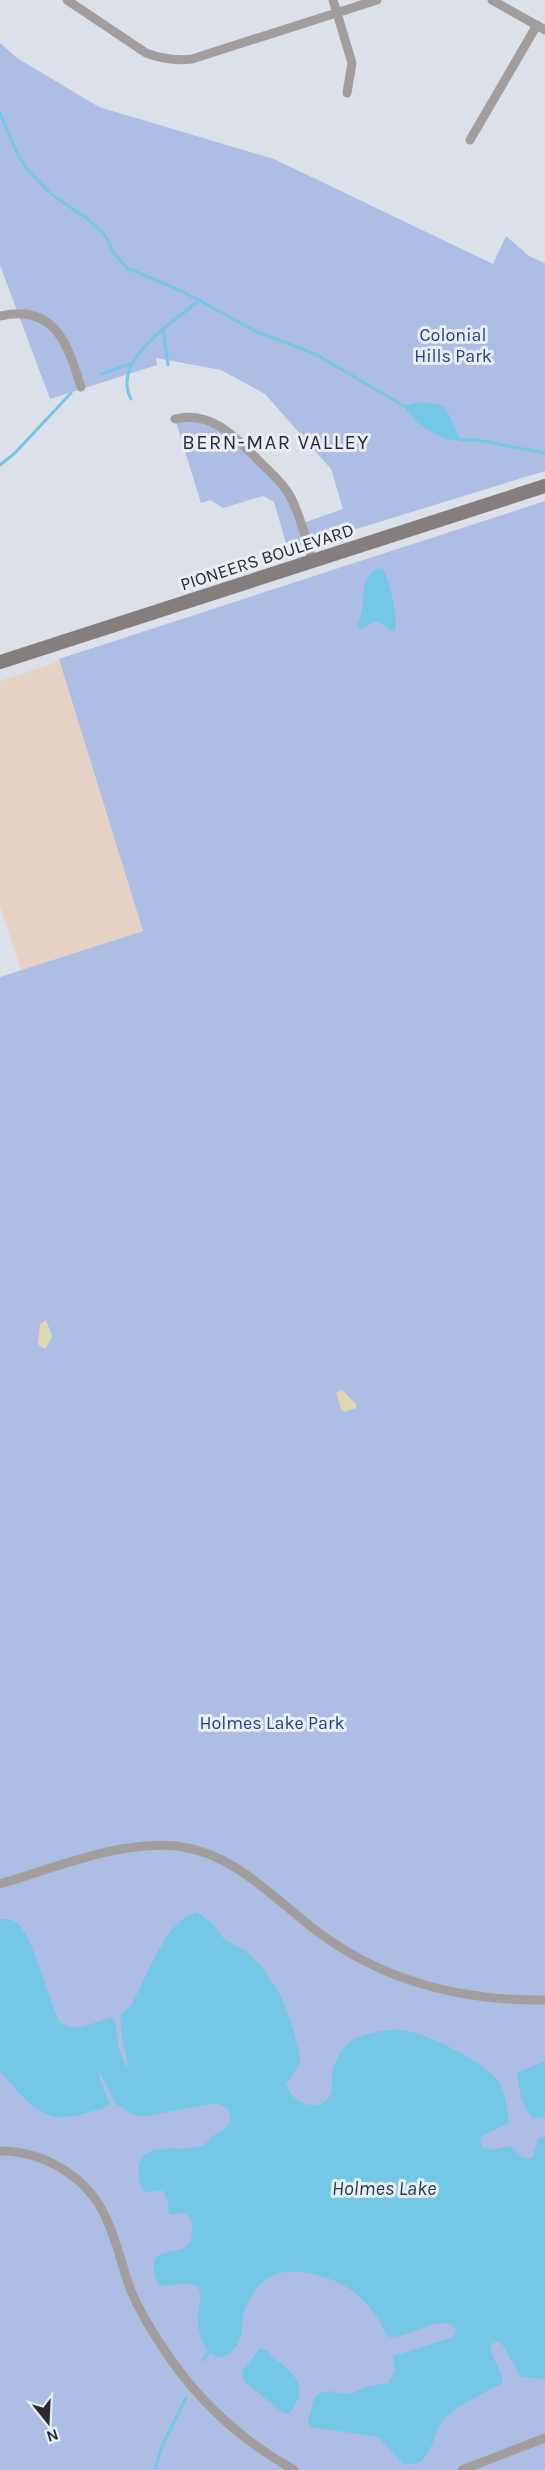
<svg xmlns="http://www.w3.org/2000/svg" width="545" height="2470" viewBox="0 0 545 2470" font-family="Karla,sans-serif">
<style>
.commercial{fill:#e6d2c4}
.green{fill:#adbde3}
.sand{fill:#e0d7b2}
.water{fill:#75c8e5}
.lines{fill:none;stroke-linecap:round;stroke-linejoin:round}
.stream{stroke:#75c8e5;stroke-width:3}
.street{stroke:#a39e9e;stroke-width:9}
.secondary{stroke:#857e7d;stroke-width:14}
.labels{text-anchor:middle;stroke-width:6;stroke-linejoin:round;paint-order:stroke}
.park-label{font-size:18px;fill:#283e84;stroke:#e9edf6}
.street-label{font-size:18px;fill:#2a2b2f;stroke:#e9edf6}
.neighbourhood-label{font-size:20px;letter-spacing:1.5px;fill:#2a2b2f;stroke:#e9edf6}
.water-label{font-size:20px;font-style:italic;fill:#183e4b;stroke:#e9edf6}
</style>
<rect width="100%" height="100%" fill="#dce0e9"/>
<polygon class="commercial" points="60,661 143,931 21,970 0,907 0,681"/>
<g class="green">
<polygon points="0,43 17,58 99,107 274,159 493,264 506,236 529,256 545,263 545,471 288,550 274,502 263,496 223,508 211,500 201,503 175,419 209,420 281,483 300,524 343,509 331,469 265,394 221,370 156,358 157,365 50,399 0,265"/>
<polygon points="545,501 545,2470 0,2470 0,977 143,931 59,659"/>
</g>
<g class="sand">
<polygon points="46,1320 52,1336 46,1348 41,1347 38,1344 40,1324"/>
<polygon points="342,1390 356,1404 356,1408 344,1412 341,1409 336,1393"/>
</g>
<g class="water">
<path d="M419,402l22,3 5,3 14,32c-16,4 -50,-20 -56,-34z"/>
<path d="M379,568l4,1c6,10 16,52 12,62h-3c-17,-12 -13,-11 -31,-2l-4,-2c1,-7 4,-11 5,-18 3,-17 -1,-32 17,-41z"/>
<path d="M197,1912l17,13 10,14 22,12 17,17 19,30 11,30 7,30 -1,7 -13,19c5,18 31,30 43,13 4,-6 3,-11 3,-18 -1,-15 13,-39 29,-43 12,-4 27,-7 40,-6 24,2 83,32 97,51 7,10 9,27 11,40l-1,2 -26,13 -2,4 2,7 10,3 19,-4 12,12 7,1 3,-3 5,-17 7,-3v243l-24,-2 -19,-33 -3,-2 -6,1 -3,6 12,27v7c-16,10 -48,23 -59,37 -12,16 -11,50 -40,44l-25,-27 -68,-10 -2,-6 6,-22 4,-5 10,-3 21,3 21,-8 18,-3 7,-12 -2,-15 60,-19 4,-6 -4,-6c-18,-8 -44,13 -64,12 -5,-4 -6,-9 -9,-15 -6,-10 -15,-21 -24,-28 -19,-17 -69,-32 -91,-14 -7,5 -15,19 -19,26 -7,13 -1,24 -7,36 -4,7 -13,17 -21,15 -13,-3 -19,-22 -20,-34 -2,-13 6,-23 0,-36 -12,-9 -27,2 -40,-3 -16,-40 14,-27 29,-38 7,-7 8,-30 -4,-33 -4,-1 -9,2 -14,1l-1,-13 -5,-10c-5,-1 -13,3 -18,0 -9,-8 -9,-33 2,-38 18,-9 38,0 56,-8 5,-2 6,-6 10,-9 8,-5 12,-6 18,-15l-3,-12 -9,-5h-8l-65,12 -12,-1 -18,-11 -17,-33 1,9 10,24c-8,6 -18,7 -27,10 -43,12 -57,-14 -83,-43v-152c6,0 13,0 18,5 16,14 30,75 41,97 17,15 36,-1 54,-4 6,15 3,40 16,51l-7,-30 -2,-23c4,-5 10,-7 13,-13 13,-24 34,-84 64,-90z"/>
<path d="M545,2061v56l-11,2c-12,-9 -15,-31 -17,-46z"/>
<path d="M260,2348l6,2c21,22 49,30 23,64l-6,-1 -40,-33 -1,-9z"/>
</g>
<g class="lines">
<g class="stream">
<polyline points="0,113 18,155 27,169 51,194 88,219 104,234 114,253 127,268 184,292 255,331 315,354 404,406"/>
<polyline points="163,329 168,365"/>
<polyline points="101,374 130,364"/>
<path d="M131,399c-21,-38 43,-78 69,-99"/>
<polyline points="460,440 477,440 545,453"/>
<polyline points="0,465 15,453 71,393"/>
<polyline points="203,2360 209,2352"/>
<polyline points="155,2470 162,2446 186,2398"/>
</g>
<g class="street">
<path d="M67,0l79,53c16,6 29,8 46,6l185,-59"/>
<polyline points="333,0 352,63 347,93"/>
<polyline points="492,0 545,30"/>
<polyline points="470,140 537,25"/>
<path d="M0,316c55,-13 68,29 81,71"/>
<path d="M175,419c37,-9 61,19 85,43 11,11 23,21 30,34 11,20 16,45 23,66"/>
<path d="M0,1884c54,-16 120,-44 177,-38 58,7 97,53 141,86 67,50 145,69 227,68"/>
<path d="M0,2151c44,0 88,26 106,67 11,23 16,49 25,73 8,18 18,36 29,52 33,53 79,96 134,127"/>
<polyline points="462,2470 545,2438"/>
</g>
<polyline class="secondary" points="0,662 545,486"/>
</g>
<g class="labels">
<g class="park-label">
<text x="453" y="341">Colonial<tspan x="453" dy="21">Hills Park</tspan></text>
<text x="272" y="1729">Holmes Lake Park</text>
</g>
<g class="street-label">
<text transform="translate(267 557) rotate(-18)" y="6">PIONEERS BOULEVARD</text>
</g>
<g class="neighbourhood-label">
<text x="276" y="449">BERN-MAR VALLEY</text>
</g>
<g class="water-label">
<text x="384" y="2195">Holmes Lake</text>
</g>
</g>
<g transform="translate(48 2422) rotate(162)" stroke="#e9edf6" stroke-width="4.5" paint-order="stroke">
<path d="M0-4.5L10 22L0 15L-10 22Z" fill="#2a2b2f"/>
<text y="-9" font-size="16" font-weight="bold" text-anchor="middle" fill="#2a2b2f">N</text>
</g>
</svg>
